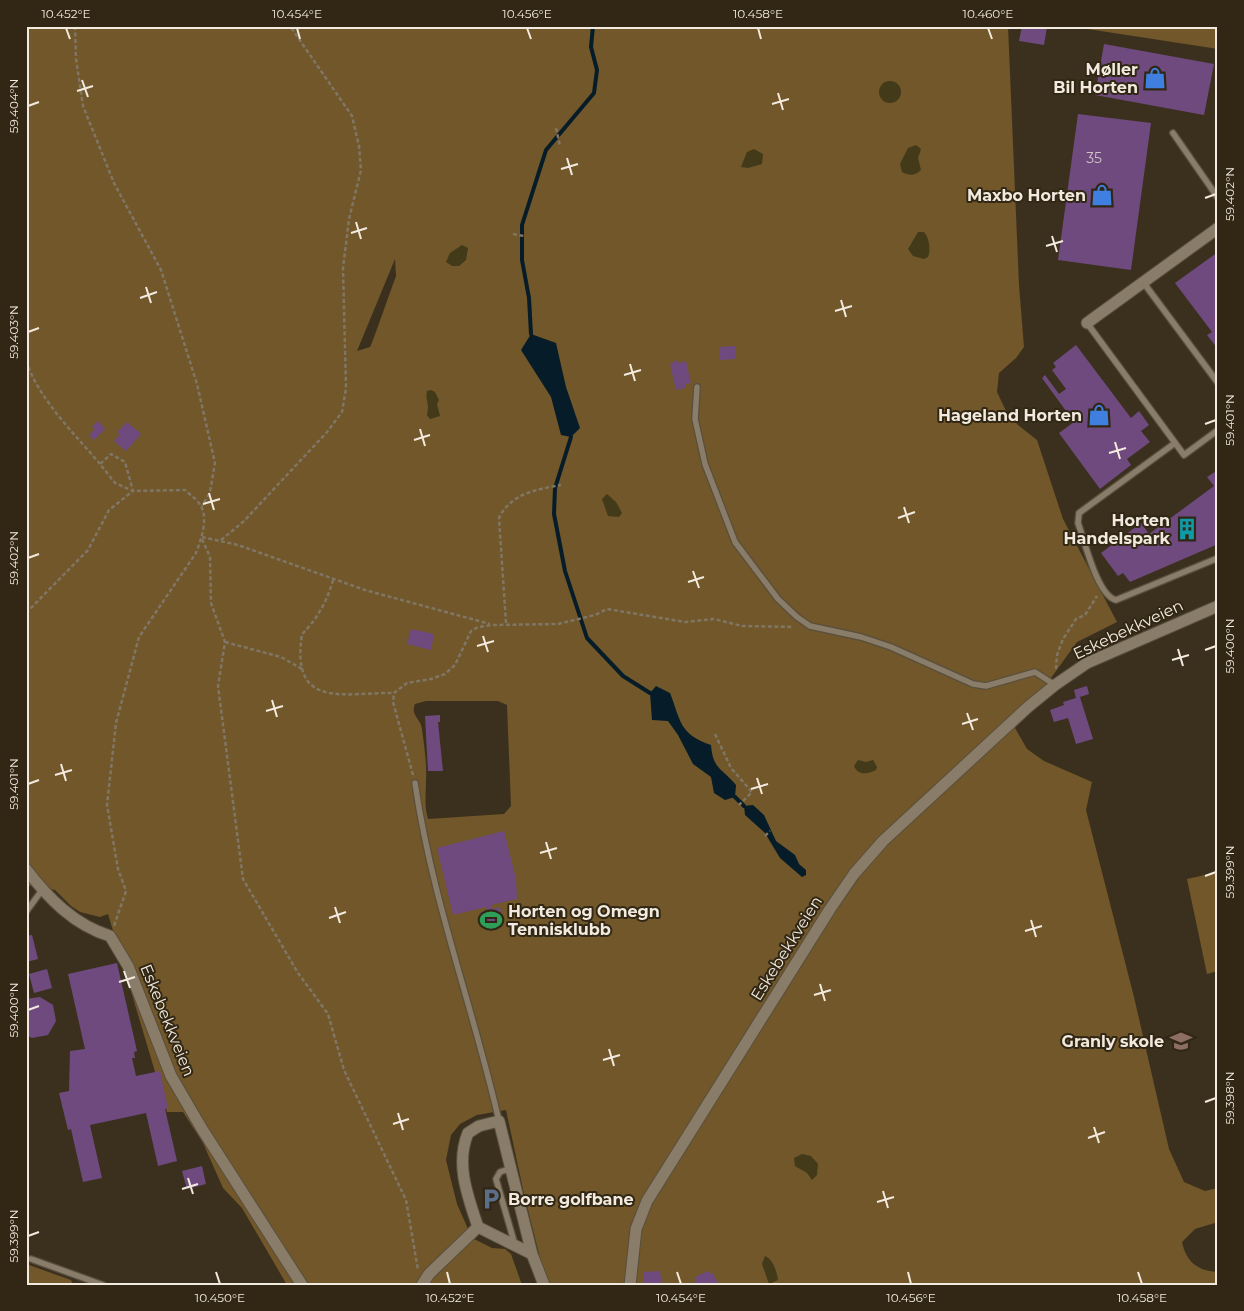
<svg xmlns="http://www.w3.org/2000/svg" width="1244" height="1311" viewBox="0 0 1244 1311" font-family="Montserrat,sans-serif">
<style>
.green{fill:#715729;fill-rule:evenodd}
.sand{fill:#423a19}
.water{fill:#061c28}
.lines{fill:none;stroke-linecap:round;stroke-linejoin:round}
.stream{stroke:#061c28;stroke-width:4}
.building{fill:#6e4a7f}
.service-casing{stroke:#584f3e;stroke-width:8}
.minor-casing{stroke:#584f3e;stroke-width:13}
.path{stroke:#807666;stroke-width:2.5;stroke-dasharray:4 2.5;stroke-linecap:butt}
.service{stroke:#897c68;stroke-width:5.5}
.minor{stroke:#897c68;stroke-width:11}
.ticks{fill:none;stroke:#f2eadf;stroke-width:2}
.labels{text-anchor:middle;stroke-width:4;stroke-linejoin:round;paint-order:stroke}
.number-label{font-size:14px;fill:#d1c2c7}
.poi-label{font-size:16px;font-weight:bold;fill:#f2eadf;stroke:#312714;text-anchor:end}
.street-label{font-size:16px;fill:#f2eadf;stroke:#312714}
.neatline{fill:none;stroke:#f2eadf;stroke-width:2}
.ticks-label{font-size:12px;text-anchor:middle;fill:#f2eadf}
</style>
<rect width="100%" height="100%" fill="#3b301e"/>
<g class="green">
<path d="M26,26h982l11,259 5,62 -8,11 -17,15 -2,19 9,19 12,14 19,15 26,79 54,103 -40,20 -62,86 12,21 17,12 48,21 -6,28 48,187 35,152 15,33 21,9 13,-3v34l-23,7 -13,13c4,20 16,29 36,30v13h-685l12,-7 -21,-84 -18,-84 -29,5 -17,9 -9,11 -5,25 11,44 15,34 20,10 13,1 6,5 11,31h-235l-45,-77 -19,-20 -20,-45 -20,-31h-16l-59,-198 -8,3 -20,-5 -9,-6 -16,-16 -29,-5zM395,259l1,17 -23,64 -3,7 -13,4zM426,701h72l9,4 4,101 -7,8 -76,5c-4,-13 -2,-25 -2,-39 1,-16 -2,-35 -4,-51 -1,-11 -12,-13 -7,-25z"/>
<polygon points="1068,26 1218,26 1218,49"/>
<polygon points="1218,872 1218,971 1207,974 1187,879"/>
<polygon points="29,1265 71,1280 73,1285 26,1285 26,1267"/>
</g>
<g class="sand">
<circle cx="890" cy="92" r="11"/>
<path d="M916,145l5,4 -3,9 3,12c-7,6 -11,6 -19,2l-2,-8 8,-16z"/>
<polygon points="754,149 763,154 762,164 748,168 741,167 747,152"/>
<path d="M918,232h6c5,6 7,17 4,25l-4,2 -11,-3 -5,-7z"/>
<polygon points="462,245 468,248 466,260 459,266 452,266 446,262 450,253"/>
<path d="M431,390l4,2 4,8 -2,4 3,12 -10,3 -3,-4c3,-13 -2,-14 0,-24z"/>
<polygon points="607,494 616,502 622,513 619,517 608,516 602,499"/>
<path d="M858,760l8,2 7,-2 4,7 -1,3c-7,4 -18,6 -22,-4z"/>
<polygon points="802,1154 811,1156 818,1164 817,1175 812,1180 807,1173 795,1166 794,1158"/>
<path d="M765,1256c8,3 12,16 13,24l-9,4 -7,-20z"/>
</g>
<g class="water">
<polygon points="531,334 556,343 566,387 580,428 571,437 561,435 551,397 521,350"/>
<path d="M656,686l14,7c11,28 9,41 41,52 2,25 11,23 25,40l-1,12 -10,3 -11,-7 -3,-16 -18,-13 -15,-29 -10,-14 -16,-1 -2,-27z"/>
<polygon points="753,805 764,815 776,841 795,855 799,864 806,870 806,875 802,877 780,858 765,833 745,815 744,806"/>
</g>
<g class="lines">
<g class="stream">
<polyline points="531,334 529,298 522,260 522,225 546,150 594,93 597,70 591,47 593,26"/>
<polyline points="571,437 555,488 554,514 565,571 587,638 623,676 650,693"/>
<polyline points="735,797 744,806"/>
</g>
</g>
<g class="building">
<polygon points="1022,26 1047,27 1044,45 1019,41"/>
<polygon points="1104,44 1214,64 1204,115 1095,95"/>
<polygon points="1078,114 1151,123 1131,270 1058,260"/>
<polygon points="1218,252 1218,349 1207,335 1212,332 1175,283"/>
<polygon points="1076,345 1131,418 1139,411 1149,425 1141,431 1150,442 1127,459 1131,465 1100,489 1059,433 1074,422 1042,378 1045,375 1059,394 1066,389 1052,370 1056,367 1053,363"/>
<polygon points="735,346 735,359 720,360 719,347"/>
<polygon points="677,360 678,363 686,361 691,383 685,384 685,388 676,390 670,364"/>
<polygon points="98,421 105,429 94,440 89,435 95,429 92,427"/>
<polygon points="127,422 141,434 126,451 114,441 120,434 117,432"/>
<polygon points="1218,470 1218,544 1130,582 1123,573 1118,576 1101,553 1141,523 1149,534 1214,486 1207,477"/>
<polygon points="411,629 434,634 431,650 407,644"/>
<polygon points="1087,686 1089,694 1080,697 1093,739 1076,744 1068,718 1054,722 1050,710 1064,705 1063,702 1076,698 1074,690"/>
<polygon points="440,715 440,722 438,722 443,771 428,771 425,716"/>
<polygon points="504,831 516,879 517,899 491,905 492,909 500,907 503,922 482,927 479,913 487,911 486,907 453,915 437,848"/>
<polygon points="32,935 38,959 26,962 26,936"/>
<polygon points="117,963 137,1051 134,1052 135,1058 132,1058 136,1076 160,1071 168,1108 165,1109 177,1161 158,1166 146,1113 90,1125 102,1178 83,1182 71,1129 68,1130 59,1093 69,1091 70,1051 85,1049 68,974"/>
<polygon points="47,969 52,988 34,993 29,974"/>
<polygon points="40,997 53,1005 56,1021 48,1035 32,1038 26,1035 26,999"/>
<polygon points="202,1166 206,1184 187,1189 182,1171"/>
<polygon points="660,1271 662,1285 644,1285 643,1272"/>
<polygon points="708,1271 710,1274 712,1272 719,1285 695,1285 694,1282 697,1281 695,1277"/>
</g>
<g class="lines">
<g class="service-casing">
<g id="service">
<polyline points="1173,133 1218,198"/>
<polyline points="1143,282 1218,383"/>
<polyline points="1087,323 1184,455 1218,430"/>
<polyline points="697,387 695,419 705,464 735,542 778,599 797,617 810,626 861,637 891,647 973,684 986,686 1035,672 1055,685"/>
<path d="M1175,443l-96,70 -1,10c7,19 19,72 38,77l102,-42"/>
<path d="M415,783c17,117 58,224 84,338"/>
<polyline points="26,912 42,890"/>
<polyline points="512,1168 500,1172 496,1179 515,1245"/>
<polyline points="31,1259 103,1285"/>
</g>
</g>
<g class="minor-casing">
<g id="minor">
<polyline points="1087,323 1218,228"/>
<path d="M26,869c22,29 48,56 84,67l18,30 43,110 31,53 100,156"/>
<path d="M532,1254l-54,-27c-10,-30 -23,-63 -10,-94l11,-7 20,-5 33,133 12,31"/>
<polyline points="422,1285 429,1274 478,1227"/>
<polyline points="630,1285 636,1229 647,1201 830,909 854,874 883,841 1028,707 1055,685 1087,663 1218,606"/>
</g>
</g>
<g class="path">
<polyline points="75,26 76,59 83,106 114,183 161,270 197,384 215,463 210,492 202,506"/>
<polyline points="556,128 560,146"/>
<polyline points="513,234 524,236"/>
<path d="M26,361c14,40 48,72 74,103"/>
<polyline points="202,537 238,545 365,590 490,624"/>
<polyline points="202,539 210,557 211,603 225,642 218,686 243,879 298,973 328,1014 344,1070 406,1200 418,1270"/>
<polyline points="221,540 243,522 328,431 342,412 346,388 343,268 349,219 361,170 359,146 352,116 290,26"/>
<path d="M333,580c-5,19 -16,40 -31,54 -12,77 43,58 92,59"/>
<path d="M26,613l62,-63 21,-40 24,-19 -8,-29 -14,-8 -11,10 15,19 18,8 52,-1c5,5 12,9 15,15 9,12 1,35 -4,48l-57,84 -23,86 -9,82 11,64 8,22 -12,35"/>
<path d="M506,623l-7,-105c11,-24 38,-29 62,-33"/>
<polyline points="225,642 281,657 302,669"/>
<polyline points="1056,669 1057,655 1063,639 1076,619 1085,615 1097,596"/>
<polyline points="715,734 731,768 752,792 739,805"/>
<polyline points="413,775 393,702 394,693 407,683 431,679 445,674 455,665 471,631 478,627 492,625 558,624 595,615 607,609 685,622 714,619 742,626 794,627"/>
<polyline points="765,836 770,831"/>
</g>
<use href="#service" class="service"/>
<use href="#minor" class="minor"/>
</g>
<path class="ticks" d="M66,28l4,11M297,28l3,11M527,28l4,11M758,28l3,11M988,28l4,11M82,80l6,17M77,91l16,-5M778,93l5,17M772,104l17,-5M28,106l11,-4M567,158l5,17M561,169l17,-5M1205,198l11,-4M356,222l5,17M351,233l16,-5M1052,236l5,16M1046,246l17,-5M146,287l5,16M140,298l17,-6M841,300l5,17M835,311l17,-5M28,332l11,-4M630,364l5,17M624,375l17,-5M1205,424l11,-4M420,429l5,17M414,440l16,-5M1115,442l5,17M1109,453l17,-5M209,493l5,17M203,504l17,-5M904,507l5,16M898,518l17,-6M28,558l11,-4M693,571l6,17M688,582l16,-5M483,636l5,16M477,646l17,-5M1178,649l5,17M1205,650l11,-4M1172,660l17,-5M272,700l5,17M266,711l17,-5M967,713l6,17M962,724l16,-5M61,764l5,17M55,775l17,-5M757,778l5,16M28,784l11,-4M751,789l17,-5M546,842l5,17M540,853l17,-5M1205,876l11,-4M335,907l5,16M329,918l17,-6M1031,920l5,17M1025,931l17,-5M124,971l6,17M119,982l16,-5M820,984l5,17M814,995l17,-5M28,1010l11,-4M609,1049l5,17M603,1060l17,-5M1205,1102l11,-4M398,1113l5,17M393,1124l16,-5M1094,1127l5,16M1088,1138l17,-6M188,1178l5,16M182,1189l16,-5M883,1191l5,17M877,1202l17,-5M28,1236l11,-4M216,1272l4,12M447,1272l3,12M677,1272l4,12M908,1272l3,12M1138,1272l4,12"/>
<defs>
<g id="shop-bare" transform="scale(1.725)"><path d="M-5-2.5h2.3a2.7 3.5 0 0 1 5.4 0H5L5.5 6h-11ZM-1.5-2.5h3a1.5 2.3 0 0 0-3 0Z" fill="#3f7fe0" stroke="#312714" stroke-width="2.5" paint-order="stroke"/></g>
<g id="building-bare" transform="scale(1.725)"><path d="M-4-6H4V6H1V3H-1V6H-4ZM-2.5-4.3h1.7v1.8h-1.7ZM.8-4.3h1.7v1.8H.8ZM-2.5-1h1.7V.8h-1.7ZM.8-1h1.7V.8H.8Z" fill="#0f9aa8" stroke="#312714" stroke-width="2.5" paint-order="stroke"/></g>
<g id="stadium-bare" transform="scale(1.725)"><path d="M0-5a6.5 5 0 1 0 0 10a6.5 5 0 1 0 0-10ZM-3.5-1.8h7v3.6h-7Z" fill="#2e9e5b" stroke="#312714" stroke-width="2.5" paint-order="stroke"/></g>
<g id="school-bare" transform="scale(1.725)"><path d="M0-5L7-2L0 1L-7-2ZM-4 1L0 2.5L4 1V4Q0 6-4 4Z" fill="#8d6e63" stroke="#312714" stroke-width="2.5" paint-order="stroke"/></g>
<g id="parking-bare" transform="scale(1.725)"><path d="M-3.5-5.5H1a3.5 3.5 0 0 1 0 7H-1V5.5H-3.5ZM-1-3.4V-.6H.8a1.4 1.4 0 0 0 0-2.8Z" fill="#5c6f8a" stroke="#312714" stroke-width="2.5" paint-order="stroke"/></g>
</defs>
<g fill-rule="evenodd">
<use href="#shop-bare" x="1155" y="78"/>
<use href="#shop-bare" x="1102" y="195"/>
<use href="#shop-bare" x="1099" y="415"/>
<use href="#building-bare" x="1187" y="529"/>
<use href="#stadium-bare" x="491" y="920"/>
<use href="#school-bare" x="1181" y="1041"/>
<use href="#parking-bare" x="491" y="1199"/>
</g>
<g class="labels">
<g class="number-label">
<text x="1094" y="163">35</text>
</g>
<g class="poi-label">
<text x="1138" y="75">Møller<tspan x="1138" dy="18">Bil Horten</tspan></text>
<text x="1086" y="201">Maxbo Horten</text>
<text x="1082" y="421">Hageland Horten</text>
<text x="1170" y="526">Horten<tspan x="1170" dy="18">Handelspark</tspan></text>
<text x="508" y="917" text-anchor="start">Horten og Omegn<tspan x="508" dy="18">Tennisklubb</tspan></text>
<text x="1164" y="1047">Granly skole</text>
<text x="508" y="1205" text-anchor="start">Borre golfbane</text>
</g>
<g class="street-label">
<text transform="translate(1128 629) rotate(-25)" y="6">Eskebekkveien</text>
<text transform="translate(786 948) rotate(-58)" y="6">Eskebekkveien</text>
<text transform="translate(168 1020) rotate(68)" y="6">Eskebekkveien</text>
</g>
</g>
<rect width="1244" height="1311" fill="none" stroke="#312714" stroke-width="55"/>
<rect x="28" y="28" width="1188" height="1256" class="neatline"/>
<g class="ticks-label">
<text x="66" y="18">10.452°E</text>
<text x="297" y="18">10.454°E</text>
<text x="527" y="18">10.456°E</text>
<text x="758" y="18">10.458°E</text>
<text x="988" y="18">10.460°E</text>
<text transform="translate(14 106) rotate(-90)" y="4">59.404°N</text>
<text transform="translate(1230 194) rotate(-90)" y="4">59.402°N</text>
<text transform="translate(14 332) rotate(-90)" y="4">59.403°N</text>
<text transform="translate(1230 420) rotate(-90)" y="4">59.401°N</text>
<text transform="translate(14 558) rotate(-90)" y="4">59.402°N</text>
<text transform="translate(1230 646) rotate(-90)" y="4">59.400°N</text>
<text transform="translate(14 784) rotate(-90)" y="4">59.401°N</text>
<text transform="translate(1230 872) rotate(-90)" y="4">59.399°N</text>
<text transform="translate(14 1010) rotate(-90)" y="4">59.400°N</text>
<text transform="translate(1230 1098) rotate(-90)" y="4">59.398°N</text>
<text transform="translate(14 1236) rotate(-90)" y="4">59.399°N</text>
<text x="220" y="1302">10.450°E</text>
<text x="450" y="1302">10.452°E</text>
<text x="681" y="1302">10.454°E</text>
<text x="911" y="1302">10.456°E</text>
<text x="1142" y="1302">10.458°E</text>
</g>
</svg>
